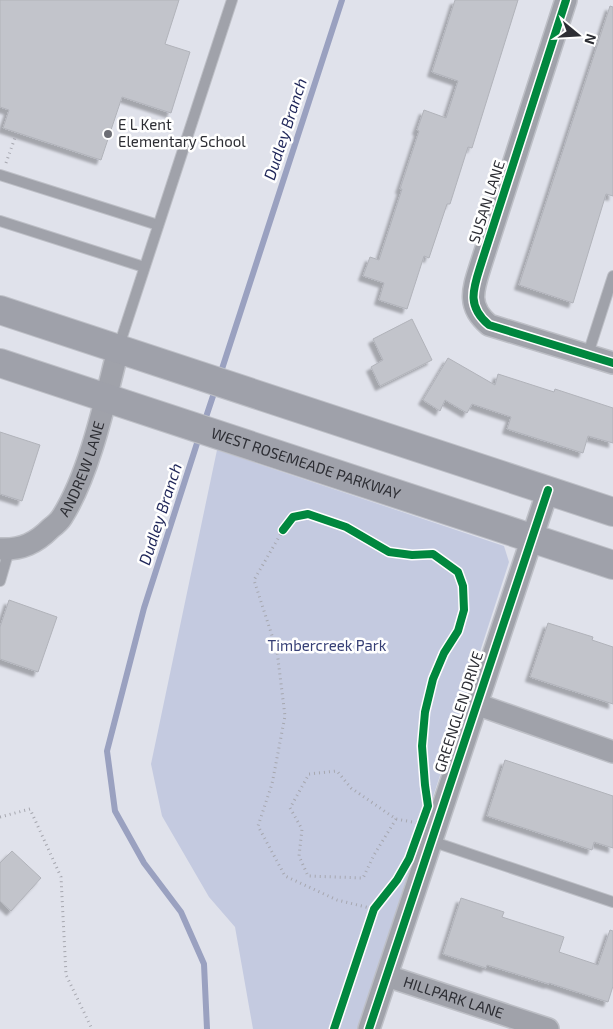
<svg xmlns="http://www.w3.org/2000/svg" width="613" height="1029" viewBox="0 0 613 1029" font-family="'Exo 2',sans-serif">
<style>
.green{fill:#c4cae0}
.lines{fill:none;stroke-linecap:round;stroke-linejoin:round}
.stream{stroke:#9aa1c0;stroke-width:6}
.building{fill:#c2c4cb;stroke:#b1b3ba;filter:url(#shadow)}
.lane-casing{stroke:#bdbfc6;stroke-width:12}
.street-casing{stroke:#bdbfc6;stroke-width:24}
.secondary-casing{stroke:#bdbfc6;stroke-width:30}
.path{stroke:#a6a7af;stroke-width:3;stroke-dasharray:1 4;stroke-linecap:butt}
.lane{stroke:#a0a2aa;stroke-width:10}
.street{stroke:#a0a2aa;stroke-width:21}
.secondary{stroke:#9fa1aa;stroke-width:28}
.cycleway-casing{stroke:#fff;stroke-width:11}
.cycleway{stroke:#00873e;stroke-width:8}
.poi-dot{fill:#6c6d74;stroke:#fff;stroke-width:2}
.labels{text-anchor:middle;stroke-width:5;stroke-linejoin:round;paint-order:stroke}
.poi-label{font-size:15px;fill:#2d2e34;stroke:#fff;text-anchor:start}
.street-label{font-size:15px;fill:#2d2e34;stroke:#fff}
.park-label{font-size:15px;fill:#363f75;stroke:#fff}
.water-label{font-size:16px;font-style:italic;fill:#1e2558;stroke:#fff}
</style>
<defs>
<filter id="shadow"><feDropShadow dx="-4.5" dy="4.5" stdDeviation="1" flood-color="#0004"/></filter>
</defs>
<rect width="100%" height="100%" fill="#e0e2eb"/>
<polygon class="green" points="217,450 504,546 509,562 358,1029 253,1029 235,927 209,897 162,816 151,764"/>
<g class="lines">
<g class="stream">
<polyline points="220,375 342,0"/>
<polyline points="204,423 216,387"/>
<polyline points="200,434 144,608 107,751 115,811 144,863 181,912 204,964 207,1029"/>
</g>
</g>
<g class="building">
<polygon points="0,0 179,0 165,44 190,52 171,113 122,97 101,160 3,128 9,110 0,107"/>
<polygon points="455,0 518,0 472,148 468,147 450,204 447,204 429,258 424,256 407,309 379,300 384,283 363,276 370,257 379,260 402,189 400,189 419,131 417,130 424,110 446,118 458,81 432,72"/>
<polygon points="610,6 613,7 613,196 606,194 573,303 519,285"/>
<polygon points="412,319 432,360 380,386 371,367 383,360 373,339"/>
<polygon points="448,358 495,385 498,374 554,392 555,389 613,408 613,443 588,436 583,453 507,429 511,417 472,404 467,413 445,400 440,411 423,400"/>
<polygon points="0,432 40,445 22,501 0,494"/>
<polygon points="9,600 57,617 38,672 0,659 0,627"/>
<polygon points="548,623 593,637 592,640 613,647 613,704 530,677"/>
<polygon points="505,760 613,796 613,848 594,842 592,850 487,816"/>
<polygon points="12,851 41,878 11,911 0,901 0,863"/>
<polygon points="461,898 504,912 502,917 564,937 559,952 598,965 610,930 613,931 613,986 608,1002 549,983 549,984 487,965 486,968 443,954"/>
</g>
<g class="lines">
<g class="lane-casing">
<g id="lane">
<polyline points="0,175 158,225"/>
<polyline points="0,221 144,267"/>
<polyline points="118,349 232,0"/>
<polyline points="588,354 613,276"/>
<polyline points="0,581 9,550"/>
<polyline points="431,841 613,902"/>
</g>
</g>
<g class="street-casing">
<g id="street">
<path d="M566,0l-84,261c-8,26 -17,44 7,64l124,38"/>
<path id="s1" d="M0,549c22,1 36,-6 51,-21 4,-3 8,-6 11,-11 28,-44 43,-116 56,-167"/>
<polyline points="476,704 613,752"/>
<path id="s2" d="M387,976l161,53"/>
<polyline points="369,1029 548,490"/>
</g>
</g>
<g class="secondary-casing">
<g id="secondary">
<polyline points="0,310 613,512"/>
<path id="s3" d="M0,363l613,202"/>
</g>
</g>
<g class="path">
<polyline points="6,163 17,132"/>
<polyline points="283,530 254,580 277,651 285,716 272,784 258,826 285,876 337,900 374,909"/>
<polyline points="0,817 30,809 61,877 66,975 92,1029"/>
<polyline points="396,819 374,855 363,878 308,876 299,856 302,829 290,808 309,774 337,771 351,788 396,819 418,823"/>
</g>
<use href="#lane" class="lane"/>
<use href="#street" class="street"/>
<use href="#secondary" class="secondary"/>
<g class="cycleway-casing">
<g id="cycleway">
<path d="M566,0l-84,261c-8,26 -17,44 7,64l124,38"/>
<polyline points="283,530 293,517 308,514 346,527 389,552 412,555 433,554 458,572 463,586 464,610 458,631 444,653 433,679 425,712 422,746 425,785 428,806 409,859 397,880 374,909 334,1029"/>
<polyline points="369,1029 548,490"/>
</g>
</g>
<use href="#cycleway" class="cycleway"/>
</g>
<circle class="poi-dot" cx="108" cy="134" r="5"/>
<g class="labels">
<g class="poi-label">
<text x="118" y="130">E L Kent<tspan x="118" dy="17">Elementary School</tspan></text>
</g>
<g class="street-label">
<text transform="translate(487 202) rotate(-72)" y="5">SUSAN LANE</text>
<text dy="5" stroke="none"><textPath href="#s3" startOffset="322">WEST ROSEMEADE PARKWAY</textPath></text>
<text dy="5" stroke="none"><textPath href="#s1" startOffset="125">ANDREW LANE</textPath></text>
<text transform="translate(459 712) rotate(-72)" y="5">GREENGLEN DRIVE</text>
<text dy="5" stroke="none"><textPath href="#s2" startOffset="70">HILLPARK LANE</textPath></text>
</g>
<g class="park-label">
<text x="327" y="651">Timbercreek Park</text>
</g>
<g class="water-label">
<text transform="translate(285 129) rotate(-72)" y="6">Dudley Branch</text>
<text transform="translate(160 514) rotate(-72)" y="6">Dudley Branch</text>
</g>
</g>
<g transform="translate(578 35) rotate(108)" stroke="#ffffff" stroke-width="4" paint-order="stroke">
<path d="M0-4L9 19L0 12L-9 19Z" fill="#2d2e34"/>
<text y="-8" font-size="14" font-weight="bold" text-anchor="middle" fill="#2d2e34">N</text>
</g>
</svg>
